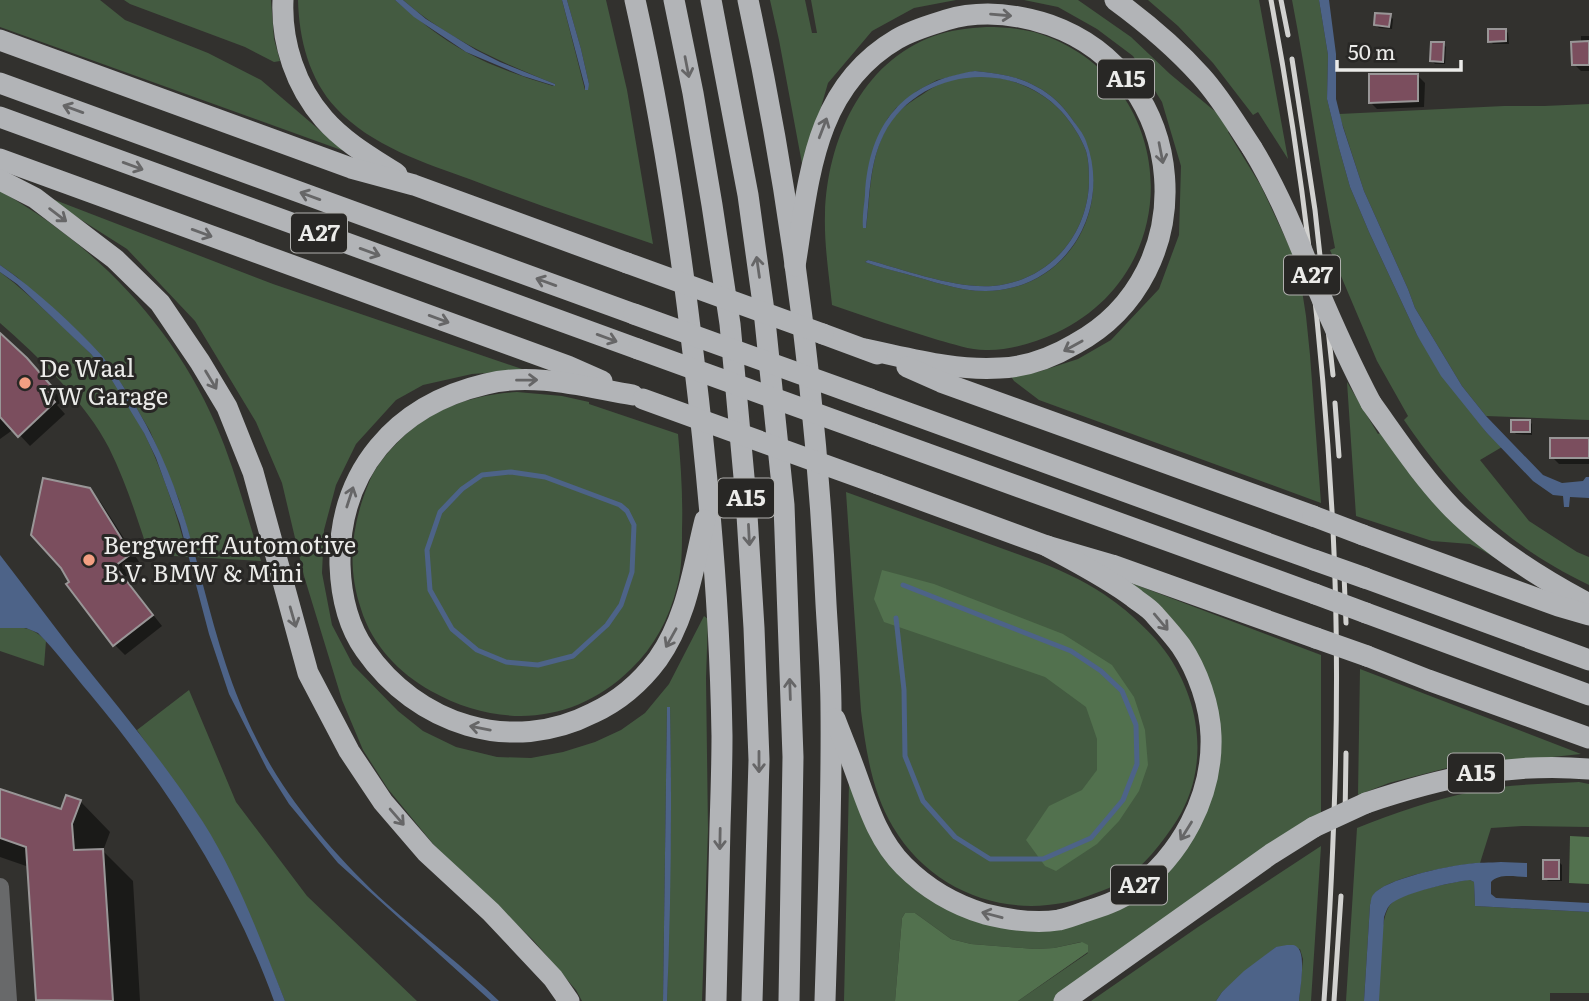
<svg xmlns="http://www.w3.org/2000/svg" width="1589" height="1001" viewBox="0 0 1589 1001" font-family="Literata,serif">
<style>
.green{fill:#445b41;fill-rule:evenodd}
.forest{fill:#52714e}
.water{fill:#4d6388}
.shadow{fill:#0007}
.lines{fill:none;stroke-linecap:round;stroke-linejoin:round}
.stream{stroke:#4d6388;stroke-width:5}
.building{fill:#7b4e5e;stroke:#999697;stroke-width:2}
.minor{stroke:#68696a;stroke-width:18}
.motorway{stroke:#b2b4b7;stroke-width:21}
.rail{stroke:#d2d2d0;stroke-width:5}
.motorway-bridge{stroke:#b2b4b7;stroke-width:21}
.oneway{stroke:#666667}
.poi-dot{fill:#f39f82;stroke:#282725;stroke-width:2.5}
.labels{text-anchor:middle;stroke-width:6;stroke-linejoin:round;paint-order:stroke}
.shield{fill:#282725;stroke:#b0b0ae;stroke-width:2}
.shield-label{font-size:23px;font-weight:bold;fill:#ebebe9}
.poi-label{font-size:24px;fill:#ebebe9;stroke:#282725;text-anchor:start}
</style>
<rect width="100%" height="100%" fill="#32312e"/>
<g class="green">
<polygon points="0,0 100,0 125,20 208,53 261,80 344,151 0,27"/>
<polygon points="124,0 271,0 274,39 280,61 274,62 245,47 130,4"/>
<path d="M298,0h97c22,19 46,38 71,52 27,15 58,25 87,34l2,-2c-55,-22 -107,-45 -152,-84h159l23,90 4,-6 -8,-35 -14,-49h39l21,90 26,154c-61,-21 -122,-41 -181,-64 -47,-17 -101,-34 -136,-72 -27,-29 -37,-69 -38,-108z"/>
<polygon points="770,0 805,0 812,33 817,33 811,0 956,0 914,8 872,31 828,83 803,169 779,40"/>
<polygon points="1024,0 1078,0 1131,37 1170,74 1234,127 1228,132 1261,186 1298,265 1306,316 1310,355 1321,503 1039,400 1014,381 1010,375 1038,372 1078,359 1111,340 1159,289 1179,235 1181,166 1162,102 1133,56 1097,29 1058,7"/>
<polygon points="1148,0 1259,0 1288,159 1258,112 1253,115 1213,63 1178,26"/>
<path d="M1292,0h27l9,55 -1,44 12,49 11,39 19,45 48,103 69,97 16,15 -22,13 49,61 48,31 12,5v28c-84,-41 -133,-89 -185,-165l4,-4 -31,-55 -47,-111 5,-2c-16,-82 -27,-165 -43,-248z"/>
<path d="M986,27c16,0 32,1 48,5 144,43 159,237 22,301 -20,9 -44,17 -67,17 -17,1 -35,-6 -51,-10 -36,-11 -71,-23 -106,-35 -3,-30 -8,-61 -7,-91 2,-72 36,-152 109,-178 16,-6 35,-8 52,-9zM975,71c21,2 43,5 62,16 14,7 26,19 35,32 48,66 10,160 -72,171 -31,5 -64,-8 -94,-16 -13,-4 -28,-7 -41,-12l3,-2c37,10 88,29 125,26 55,-5 94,-49 96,-103 0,-10 0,-21 -3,-32 -5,-14 -15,-29 -25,-40 -26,-28 -72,-42 -108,-32 -11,3 -23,10 -33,17 -10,6 -21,14 -28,24 -23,32 -21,71 -26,108l-3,-3 2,-26 11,-57 12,-24 8,-10 21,-17 20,-11z"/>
<polygon points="1589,104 1589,420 1486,416 1462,386 1415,308 1408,289 1364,191 1339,114 1504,106 1544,106"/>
<path d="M0,191c94,53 173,134 216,234 19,44 31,91 45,136l-66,-4 -16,-57 -29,-69 -23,-39 -23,-33 -87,-82 -17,-12z"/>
<polygon points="42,195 273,284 525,370 472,374 423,385 396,400 356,444 336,485 324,530 322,573 332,625 353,665 398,711 423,731 456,747 497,757 531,758 563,752 595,742 621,730 645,713 669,684 704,616 708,619 706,678 708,830 702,1001 667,1001 671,804 670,707 667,708 663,1001 582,1001 576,990 533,940 434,845 388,789 363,750 342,700 304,576 282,483 256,422 195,321 127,249"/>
<path d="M0,272c19,14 36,30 53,46 20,18 40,36 56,57 40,53 62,118 79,182l-39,-3c-12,-36 -23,-72 -40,-106 -22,-44 -72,-93 -109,-125z"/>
<polygon points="1347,382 1378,434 1384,431 1510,567 1482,550 1470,544 1432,541 1356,516"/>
<path d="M517,392l45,4 27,6v2l89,30c3,32 5,64 4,96 0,19 0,39 -5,57 -8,32 -23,60 -46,82 -57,56 -132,60 -200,22 -32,-18 -59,-46 -70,-82 -15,-44 -9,-87 9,-129 6,-14 17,-27 28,-38 32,-33 73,-47 119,-50z"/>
<path d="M846,492l196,71c25,10 49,21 70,37 16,11 42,35 53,51 36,49 45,116 12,169 -15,23 -33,47 -57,62 -7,5 -16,8 -24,11 -75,31 -161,5 -203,-66 -21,-35 -27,-76 -32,-116z"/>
<polygon points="1126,581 1321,655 1321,816 1055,1001 1018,1001 1088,953 1081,942 1054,948 1035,949 971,944 951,939 915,913 905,913 902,918 895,1001 844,1001 849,783 925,893 1069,924 1180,855 1215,710"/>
<path d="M16,627c14,1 20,4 30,14l-2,25 -44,-15v-23z"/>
<polygon points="1360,669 1581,754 1447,768 1389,783 1358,795"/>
<polygon points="189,690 236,802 307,896 417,1001 285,1001 254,926 223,859 203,823 137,730"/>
<path d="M1579,782l10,2v43l-67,-1 -31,2 -11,35c-21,1 -95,14 -106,32 -2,3 -3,7 -4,10l-6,96h-18l11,-173c37,-15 75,-28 114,-36 35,-8 72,-8 108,-10z"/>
<polygon points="1321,846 1311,1001 1299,1001 1303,959 1300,949 1276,947 1222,992 1216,1001 1091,1001 1198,927"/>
<path d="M1467,880h3l4,2 1,24 114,6v81h-39v8h-171c1,-21 -2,-89 15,-100 17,-11 53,-17 73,-21z"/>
</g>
<g class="forest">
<polygon points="882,570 934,584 1063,634 1112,665 1134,697 1145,730 1148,765 1139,791 1119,821 1097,844 1056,871 1045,866 1026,840 1049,806 1082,790 1097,770 1097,739 1086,707 1045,677 884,622 874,599"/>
<polygon points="1570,836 1589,837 1589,884 1569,883"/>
<polygon points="905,913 915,913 951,939 971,944 1035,949 1054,948 1082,942 1088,945 1088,952 1018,1001 895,1001 902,918"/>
</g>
<g class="water">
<polygon points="395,0 403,0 426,19 476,50 500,62 555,84 555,86 523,76 466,52 414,17"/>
<polygon points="562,0 567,0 581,49 589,84 588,90 585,90 585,87"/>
<polygon points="1319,0 1329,0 1336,54 1336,99 1343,127 1364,191 1408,289 1415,308 1462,386 1486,416 1543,475 1562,483 1583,481 1586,477 1589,477 1589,498 1570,497 1569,507 1564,507 1563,496 1553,495 1533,481 1486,432 1441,376 1417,335 1369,232 1350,187 1339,148 1327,99 1328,55"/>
<path d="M975,71c22,2 43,5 62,16 14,7 26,19 35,32 5,7 11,14 14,22 25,66 -16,140 -86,149 -31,5 -64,-8 -94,-16 -14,-4 -28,-7 -41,-12l3,-2c37,10 88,29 125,26 55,-5 94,-49 96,-103 0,-10 0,-21 -3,-32 -5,-14 -15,-29 -25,-40 -50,-54 -144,-42 -177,23 -15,30 -14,62 -18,94h-3c-1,-11 1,-22 2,-33 4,-72 38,-113 110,-124z"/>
<path d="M0,265c36,25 73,59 103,92 6,8 12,17 18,26 24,36 44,76 58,118 18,54 29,110 47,164 11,34 27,70 45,101 29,49 74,100 116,138 37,33 77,63 112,97h-8l-153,-138 -49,-59 -22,-35 -38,-75 -20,-60 -29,-110 -24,-66 -12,-25 -34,-56 -19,-23 -74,-70 -17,-12z"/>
<path d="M0,555c25,32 49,65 74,97 45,56 90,110 129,170 35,55 58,119 82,179h-11c-41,-113 -107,-215 -184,-307 -17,-20 -33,-42 -52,-61l-12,-5h-26z"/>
<path d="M667,707h3c2,98 1,196 -3,294h-4z"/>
<path d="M1501,862l26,1v14c-12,0 -28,-4 -36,5v12l5,4 93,5v9l-114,-6 -1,-24 -4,-2c-18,2 -63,12 -78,23 -5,4 -6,9 -8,14l-5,84h-15l6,-96c1,-3 1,-8 3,-10 11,-16 75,-29 94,-31 11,-2 23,-1 34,-2z"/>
<path d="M1287,945c5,0 8,-1 11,3 8,8 2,41 1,53h-83l6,-9 22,-21 32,-24z"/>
</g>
<g class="shadow">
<polygon points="1390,16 1393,19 1392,29 1379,28 1376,25"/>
<polygon points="1505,30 1508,33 1509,44 1493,44 1490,41"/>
<polygon points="1581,36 1589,36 1589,71 1581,71 1574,64 1581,43"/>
<polygon points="1443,44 1446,47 1445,64 1435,64 1432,61"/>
<polygon points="1418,76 1425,83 1424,107 1377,109 1370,102"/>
<polygon points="0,337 30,364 63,401 57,405 65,414 30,446 14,429 0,439"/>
<polygon points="1529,421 1532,424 1532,435 1516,434 1513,431"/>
<polygon points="1589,440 1589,464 1559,464 1552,457"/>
<polygon points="89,490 100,501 141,565 124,578 162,626 125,655 114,644 71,582"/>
<polygon points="0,790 62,811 80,801 110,832 103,851 133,881 140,1001 39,1001 37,999 29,867 0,857"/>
<polygon points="1559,862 1562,865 1562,881 1548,881 1545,878"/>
</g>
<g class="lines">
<g class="stream">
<polygon points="511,472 545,477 620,505 627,511 634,525 632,572 621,605 607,625 573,656 538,665 506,662 477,650 452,629 430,590 427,550 440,512 462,489 482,475"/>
<polyline points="896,618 904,690 905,756 923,801 955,837 990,859 1043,859 1091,838 1123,800 1137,764 1136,725 1122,691 1101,671 1071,651 903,585"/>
</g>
</g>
<g class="building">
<polygon points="1375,13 1391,14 1389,27 1374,25"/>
<polygon points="1488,29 1506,29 1506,41 1488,42"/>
<polygon points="1589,41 1589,65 1572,65 1571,42"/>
<polygon points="1431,42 1444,42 1443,62 1430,61"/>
<polygon points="1369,74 1418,74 1418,101 1369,103"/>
<polygon points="0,333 27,358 54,389 48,394 55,402 18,437 0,417"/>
<rect x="1511" y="420" width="19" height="12"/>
<rect x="1550" y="438" width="39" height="20"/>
<polygon points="43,478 90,488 131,554 115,566 153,615 113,646 66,584 69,582 61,568 31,535"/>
<polygon points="0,789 61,809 66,795 81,800 72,824 74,850 103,849 113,1001 36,1000 26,847 0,838"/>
<rect x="1543" y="860" width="16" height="19"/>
</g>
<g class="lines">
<polyline class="minor" points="0,887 8,1001"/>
<g class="motorway">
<path d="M283,0c-2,43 13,87 41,119 20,23 48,39 73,55"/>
<path d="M635,0c27,119 45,240 59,361 15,124 26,250 28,375 0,30 -1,60 -2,90 -1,58 -3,117 -4,175"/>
<polyline points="674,0 693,93 712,205 730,324 746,499 754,628 759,760 752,1001"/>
<polyline points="711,0 748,195 764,311 784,505 793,757 789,1001"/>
<path d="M748,0c43,198 69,401 78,604 2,35 5,70 5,106 1,97 -3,194 -6,291"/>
<path d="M1115,0c30,22 61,48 86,76 20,22 35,48 51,72"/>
<polyline points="0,40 351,168 414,185 627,263"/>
<polyline points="0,83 634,314"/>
<polyline points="0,117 638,349"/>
<polyline points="0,159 568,366 602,381"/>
<polyline points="0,180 35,198 115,259 160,303 200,362 227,407 253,472 308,673 349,751 383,802 426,852 491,912 553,978 569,1001"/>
<path d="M795,266c14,-86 18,-178 102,-227 15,-9 33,-14 49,-19 34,-10 71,-6 104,5 141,50 156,248 25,319 -22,13 -48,23 -75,24 -46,3 -91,-10 -135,-19"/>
<polyline points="823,334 877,354"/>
<polyline points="907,367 941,382 1313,516"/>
<path d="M633,395c-48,-8 -99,-23 -147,-11 -90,21 -148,87 -146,181 1,29 8,61 25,85 52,75 146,105 228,63 26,-12 48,-31 65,-54 29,-41 35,-91 47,-139"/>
<polyline points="870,399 1314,560"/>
<path d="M1371,403c26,36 51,74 82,106 38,38 89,70 136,95"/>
<polyline points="873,434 1315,594"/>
<polyline points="878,484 1047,546 1112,565 1316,638"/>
<polyline points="1363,535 1558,606 1589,615"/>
<polyline points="1365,578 1589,660"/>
<polyline points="1366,613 1589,695"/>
<polyline points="1367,656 1428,680 1589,738"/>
<path d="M835,719c6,16 13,32 19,49 13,35 23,71 50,98 23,23 51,39 81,48 24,6 49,10 74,6 8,-2 17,-5 25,-8 16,-5 35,-11 48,-21 49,-35 81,-95 79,-155 -1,-30 -13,-65 -30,-90 -8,-11 -18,-22 -27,-32 -6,-7 -14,-11 -21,-17 -27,-20 -57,-35 -86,-51"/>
<path d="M1366,803c74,-25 144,-41 223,-34"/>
<polyline points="1064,1001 1271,854 1314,827"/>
</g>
<g class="rail">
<path d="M1271,0c33,175 53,353 62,530 8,157 2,315 -9,471"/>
<polyline points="1281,0 1288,35"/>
<polyline points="1292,59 1315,210 1333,375"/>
<polyline points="1335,403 1339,456"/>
<polyline points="1344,574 1346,623"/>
<polyline points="1345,819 1346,753"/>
<polyline points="1334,1001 1341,896"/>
</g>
<g class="motorway-bridge">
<path d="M1252,148c27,44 45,90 64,137 17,40 35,80 55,118"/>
<polyline points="627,263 823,334"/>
<polyline points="634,314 870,399"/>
<polyline points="638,349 873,434"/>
<polyline points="643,399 878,484"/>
<polyline points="1313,516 1363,535"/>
<polyline points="1314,560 1365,578"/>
<polyline points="1315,594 1366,613"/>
<polyline points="1316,638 1367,656"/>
<polyline points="1314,827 1366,803"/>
</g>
</g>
<defs><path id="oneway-shaft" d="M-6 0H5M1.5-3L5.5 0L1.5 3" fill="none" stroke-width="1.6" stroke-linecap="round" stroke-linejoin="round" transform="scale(1.75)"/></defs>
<g class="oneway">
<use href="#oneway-shaft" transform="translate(1001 15) rotate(5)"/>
<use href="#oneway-shaft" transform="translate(687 67) rotate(79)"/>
<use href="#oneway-shaft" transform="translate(73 109) rotate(-160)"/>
<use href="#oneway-shaft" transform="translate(823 128) rotate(-69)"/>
<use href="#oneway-shaft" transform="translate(1161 153) rotate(79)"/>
<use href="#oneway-shaft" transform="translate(133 166) rotate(20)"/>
<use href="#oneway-shaft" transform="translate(310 196) rotate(-160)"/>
<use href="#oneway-shaft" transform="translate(58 215) rotate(37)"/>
<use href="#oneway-shaft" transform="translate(202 233) rotate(20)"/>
<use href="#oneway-shaft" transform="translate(370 252) rotate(20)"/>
<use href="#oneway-shaft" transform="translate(758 267) rotate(-98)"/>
<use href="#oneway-shaft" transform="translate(546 282) rotate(-160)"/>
<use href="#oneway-shaft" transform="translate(439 319) rotate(20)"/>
<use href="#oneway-shaft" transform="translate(607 338) rotate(20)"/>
<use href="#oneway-shaft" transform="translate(1073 346) rotate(151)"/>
<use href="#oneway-shaft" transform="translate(211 380) rotate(59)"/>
<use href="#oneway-shaft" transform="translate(527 380) rotate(-1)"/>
<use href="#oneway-shaft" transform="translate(350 497) rotate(-72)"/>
<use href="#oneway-shaft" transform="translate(749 535) rotate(87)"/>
<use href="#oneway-shaft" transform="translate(293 617) rotate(74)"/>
<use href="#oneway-shaft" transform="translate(1161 622) rotate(50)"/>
<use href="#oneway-shaft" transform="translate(671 638) rotate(119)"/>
<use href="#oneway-shaft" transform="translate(790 689) rotate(-92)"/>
<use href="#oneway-shaft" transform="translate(480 728) rotate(-169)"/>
<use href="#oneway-shaft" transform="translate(759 762) rotate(90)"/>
<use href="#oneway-shaft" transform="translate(397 817) rotate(49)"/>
<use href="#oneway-shaft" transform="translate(1186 831) rotate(122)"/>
<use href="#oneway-shaft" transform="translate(720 839) rotate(91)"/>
<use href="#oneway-shaft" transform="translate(992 915) rotate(-165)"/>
</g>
<g class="poi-dot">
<circle cx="25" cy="383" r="7"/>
<circle cx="89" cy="560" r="7"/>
</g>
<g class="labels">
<g class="shield">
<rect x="1098" y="59.5" width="56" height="39" rx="5"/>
<rect x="291" y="213.5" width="56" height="39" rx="5"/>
<rect x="1284" y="255.5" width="56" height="39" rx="5"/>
<rect x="718" y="478.5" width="56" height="39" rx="5"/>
<rect x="1448" y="753.5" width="56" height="39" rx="5"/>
<rect x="1111" y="865.5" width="56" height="39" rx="5"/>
</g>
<g class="shield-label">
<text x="1126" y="87">A15</text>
<text x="319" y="241">A27</text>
<text x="1312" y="283">A27</text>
<text x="746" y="506">A15</text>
<text x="1476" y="781">A15</text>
<text x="1139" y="893">A27</text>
</g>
<g class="poi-label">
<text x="39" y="377">De Waal<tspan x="39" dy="28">VW Garage</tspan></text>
<text x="103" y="554">Bergwerff Automotive<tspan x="103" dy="28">B.V. BMW &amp; Mini</tspan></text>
</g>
</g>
<path d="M1337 60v10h124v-10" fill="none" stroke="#ebebe9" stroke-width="3.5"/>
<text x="1348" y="60" font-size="21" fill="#ebebe9" stroke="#282725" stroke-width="5" paint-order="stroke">50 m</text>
</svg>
